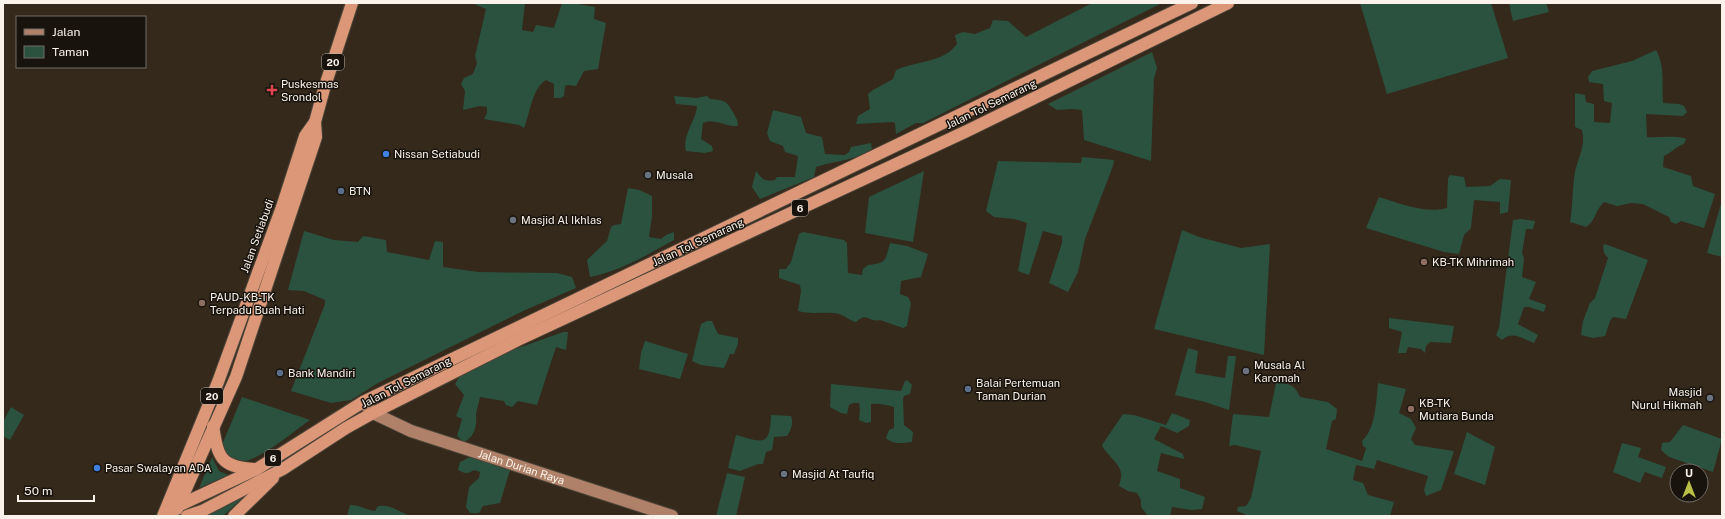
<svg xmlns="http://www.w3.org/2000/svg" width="1725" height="519" viewBox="0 0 1725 519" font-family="'Public Sans',sans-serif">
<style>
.green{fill:#2a523e}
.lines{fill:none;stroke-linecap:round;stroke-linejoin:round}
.major-casing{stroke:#4d4438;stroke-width:14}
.highway-casing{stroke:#4d4438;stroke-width:14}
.major{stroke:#af8169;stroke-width:12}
.highway{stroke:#db9778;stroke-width:12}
.health-dot{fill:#e0444e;stroke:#18130d;stroke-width:1.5}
.shop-dot{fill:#3f7fe0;stroke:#18130d;stroke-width:1.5}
.worship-dot{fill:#6b7280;stroke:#18130d;stroke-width:1.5}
.service-dot{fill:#5c6f8a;stroke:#18130d;stroke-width:1.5}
.education-dot{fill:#8d6e63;stroke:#18130d;stroke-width:1.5}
.labels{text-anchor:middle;stroke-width:3;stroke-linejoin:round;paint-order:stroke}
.shield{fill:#18130d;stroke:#b7b0a8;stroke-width:1}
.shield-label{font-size:10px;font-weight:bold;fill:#fbf3eb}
.poi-label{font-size:11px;fill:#fbf3eb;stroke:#18130d;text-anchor:start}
.street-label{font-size:11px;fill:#fbf3eb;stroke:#18130d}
</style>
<rect width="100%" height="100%" fill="#35291c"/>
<g class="green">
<path d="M472,3h53l-3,27 11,2 3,-7 18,3 8,-25h11l22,4 -1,12 12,4 -8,46 -14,2 -8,15 -8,-1 -3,1 -1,10 -3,2h-7v-14l-8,-4c-14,8 -16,34 -22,48l-5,-3 -35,-6 3,-6v-6l-7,-1 -17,4 2,-19 -4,-7 3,-6 9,-4 4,-11 -2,-7 11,-47z"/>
<path d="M1092,3h70l-239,120h-7l-20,11 -1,-11 -3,-1 -36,2 2,-8 12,-7 -2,-15 5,-4 20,-11 3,-9c20,-9 47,-7 61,-26l-2,-9 8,-3 12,2 15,-6 3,-8 15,1 18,16z"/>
<polygon points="1360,3 1491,3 1508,58 1387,94"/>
<polygon points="1509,3 1546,3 1549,12 1513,21"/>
<path d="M1656,50c9,15 6,37 7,53l16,1 5,2 3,6 -4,4 -37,-2 1,23c10,1 31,-2 39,2l-2,5c-6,1 -13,9 -20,12l-1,11 28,9 2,10 22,8 -11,34 -23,-7 -5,3 -5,-2 -2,-5 -26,-13 -12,-1 -14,3 -13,-4c-9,8 -8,19 -18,25l-16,-5c3,-17 2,-33 5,-50 3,-14 11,-27 7,-42l-7,-3v-34l10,2 1,7 8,2v18l16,1 2,-20 -8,-2 -1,-17 -14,-2 -1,-5 4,-6 40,-10z"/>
<polygon points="1152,52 1157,68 1154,78 1151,161 1084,140 1082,110 1072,109 1057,110 1048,104"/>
<path d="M674,96l22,2 11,-2 3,3c15,1 17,2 24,15 2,4 4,6 4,12 -13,1 -22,-8 -35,-3l-2,16 11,7 1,5 -8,2 -19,-2c-4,-16 10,-30 11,-45l-21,-2z"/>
<path d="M773,110l28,7 5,16 16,4 3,17 20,1 4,-3 2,-5 20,-4 1,6c-22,13 -34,11 -56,18l-2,10 -54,22 -8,-12 4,-16c6,8 9,11 19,9l2,-3h18l3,-21 -13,-4 -2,-6 -13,-5 -3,-8z"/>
<polygon points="1082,157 1114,160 1113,166 1085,239 1078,272 1068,292 1049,283 1062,243 1062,236 1043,231 1029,275 1018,271 1027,223 1014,219 994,217 986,211 998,161 1081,163"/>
<polygon points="924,171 913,242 865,233 869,197"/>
<path d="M1450,175l14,2 2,10 24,-1 10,-7 11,1 -3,32 -8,2v-12l-26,-2 -3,28 -7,7 -5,19 -15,-2 -78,-24 13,-31c20,6 47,17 68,11l1,-30z"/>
<path d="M628,188l11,2 13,6v20l-3,21 12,2 5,-4 8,-3v8c-27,15 -53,31 -84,37l-3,-17 20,-19 4,-14 3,-2 7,-1z"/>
<polygon points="1722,200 1722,257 1707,253"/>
<path d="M1521,219l14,2 -2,8h-7l-4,24 2,5 -2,19 14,5 -7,17 17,6 -2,7 -15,-5h-5l-6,17 20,11 -4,8c-11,-4 -22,-13 -32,-3l-6,-5 3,-7 14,-108z"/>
<polygon points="1182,230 1199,237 1241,248 1270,244 1264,355 1154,329"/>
<polygon points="304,231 334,240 358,242 363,236 386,240 387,252 429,260 435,241 443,242 443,267 478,272 557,273 572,277 576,288 523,311 378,383 351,400 331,403 291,391 325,304 325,300 304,291 288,290"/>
<path d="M803,232l41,8 3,3 1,30 14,2 1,-6 5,-4c19,-2 17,-4 22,-22l17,3 21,8 -7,23 -20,4 -1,13 8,3 3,6 -4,23 -4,2 -23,-8c-12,3 -12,-9 -24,2 -6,-1 -10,-6 -17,-8 -14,-3 -27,1 -41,-3l3,-20 -1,-6 -21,-7v-9h7l5,-7 8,-28z"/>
<polygon points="1605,244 1648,260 1626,319 1613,317 1610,321 1605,336 1593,338 1581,335 1583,321 1590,303 1595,298 1608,258 1604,253 1603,246"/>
<polygon points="1389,318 1454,326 1451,343 1430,342 1426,346 1425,353 1421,349 1408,347 1406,353 1398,353 1402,332 1389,328"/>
<polygon points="707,321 712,321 718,334 738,338 738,344 734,354 730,354 724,368 701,365 692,361 701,324"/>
<path d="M563,332h5l-2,18 -10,-3 -19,58 -19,-4 -6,6 -6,-2 -2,-4 -24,-4c-1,6 -4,14 -4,19 1,11 -2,21 -12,26l-7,-6 5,-17 -6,-3 8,-21 -9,-11 6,-10 49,-23z"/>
<polygon points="645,341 688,354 680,379 639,369 641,353"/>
<polygon points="1188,348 1198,351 1195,373 1225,378 1228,356 1236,356 1229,410 1205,402 1175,395"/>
<path d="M907,380l5,5 -2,9 -6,2 -1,3 1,26 9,7 -1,10c-10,1 -19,3 -26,-4l3,-8 5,-2v-21c-7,-2 -15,-4 -23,-3v18l-5,1 -7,-3 1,-10 -1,-7h-6l-4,2 -2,9 -6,-1 -11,-6 1,-23 70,7 4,-10z"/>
<path d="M1276,383c13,0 19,2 24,14l28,5 9,7 -1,10 -4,2 -6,28 36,12 4,-13 -3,-2 -1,-5c14,-13 14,-39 16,-58l28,6 -7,24 12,6 5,9 -5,11 4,6 39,6 -13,39 -15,6 -2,-6 4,-14 -51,-16 -3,9 -18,-4 -3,15 10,3 5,12 26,7 -4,14h-141l-12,-5 1,-4 8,-1 5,-8 10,-47 -26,-6 -6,1 4,-32 36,3z"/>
<path d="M242,397l68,23c-15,10 -57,47 -74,41 -8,-3 -11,-10 -14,-16z"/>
<polygon points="11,407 24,415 10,440 3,436 3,422"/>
<path d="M1172,413l18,7 -1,6 -12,7 -16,-7 -7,13 29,15 1,5 -23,-6 -4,18 23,8v9l25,9 -3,12 -11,1 -19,-3 -2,9h-22l-7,-9v-7l-4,-7 -9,-2 -9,-5c1,-4 3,-10 2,-13 -1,-10 -15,-18 -19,-28l21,-31 11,1 32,10z"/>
<path d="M771,415l20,1c3,7 0,14 -4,20l-13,1 -2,13 -6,2 -3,12h-5l-18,7 -12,-3 8,-33c26,7 34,13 35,-20z"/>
<polygon points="1683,425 1722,439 1713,472 1669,457 1661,450 1662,443 1670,442"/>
<polygon points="1467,432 1495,447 1485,485 1454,474"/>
<polygon points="1622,443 1641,448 1638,457 1666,467 1662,478 1645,472 1640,483 1613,472"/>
<polygon points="212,457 219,471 228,475 199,488"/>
<path d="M470,457l40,13 -10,33 -17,3 -4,7h-9l-4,-6 3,-20 10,-9 1,-6 -6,-2c-6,4 -9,4 -16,0l2,-8z"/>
<polygon points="727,473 745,477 736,516 716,516"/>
<polygon points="249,492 223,516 196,516"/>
<path d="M350,505c10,0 16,5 25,6l3,-5c14,-2 20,6 33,10h-64z"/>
</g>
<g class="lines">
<g class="major-casing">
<g id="major">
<path id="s1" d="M363,402l10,11 38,18 261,85"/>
</g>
</g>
<g class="highway-casing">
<g id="highway">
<path d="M213,426c5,31 7,41 41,43"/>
<polyline points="177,509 236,377 316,137 315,122 324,89 352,3"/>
<polyline points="163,516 218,382 282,207 305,136 315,122"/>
<polyline points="164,516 178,506 257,469 363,402 1192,3"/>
<polyline points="187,516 202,511 283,469 346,428 373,413 522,338 967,131 1228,3"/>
<polyline points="234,516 273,478"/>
</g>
</g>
<use href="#major" class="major"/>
<use href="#highway" class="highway"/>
</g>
<path class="health-dot" d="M270 84h4v4h4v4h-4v4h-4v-4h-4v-4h4z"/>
<g class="shop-dot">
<circle cx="386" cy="154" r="4"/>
<circle cx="97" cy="468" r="4"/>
</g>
<g class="worship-dot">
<circle cx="648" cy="175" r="4"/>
<circle cx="513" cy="220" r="4"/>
<circle cx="1246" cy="371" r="4"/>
<circle cx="1710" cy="398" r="4"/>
<circle cx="784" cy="474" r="4"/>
</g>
<g class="service-dot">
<circle cx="341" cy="191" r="4"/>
<circle cx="280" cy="373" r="4"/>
<circle cx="968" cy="389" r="4"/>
</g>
<g class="education-dot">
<circle cx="1424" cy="262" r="4"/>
<circle cx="202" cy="303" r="4"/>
<circle cx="1411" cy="409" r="4"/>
</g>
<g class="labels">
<g class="shield">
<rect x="322" y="54" width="22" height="16" rx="3"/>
<rect x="792" y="200" width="16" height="16" rx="3"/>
<rect x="201" y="388" width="22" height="16" rx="3"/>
<rect x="265" y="450" width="16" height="16" rx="3"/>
</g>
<g class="shield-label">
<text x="333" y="66">20</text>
<text x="800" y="212">6</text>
<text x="212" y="400">20</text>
<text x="273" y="462">6</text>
</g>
<g class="poi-label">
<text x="281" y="88">Puskesmas<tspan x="281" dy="13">Srondol</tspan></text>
<text x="394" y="158">Nissan Setiabudi</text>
<text x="656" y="179">Musala</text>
<text x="349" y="195">BTN</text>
<text x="521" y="224">Masjid Al Ikhlas</text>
<text x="1432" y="266">KB-TK Mihrimah</text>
<text x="210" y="301">PAUD-KB-TK<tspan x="210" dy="13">Terpadu Buah Hati</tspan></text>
<text x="1254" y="369">Musala Al<tspan x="1254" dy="13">Karomah</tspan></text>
<text x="288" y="377">Bank Mandiri</text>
<text x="976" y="387">Balai Pertemuan<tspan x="976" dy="13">Taman Durian</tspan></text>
<text x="1702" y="396" text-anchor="end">Masjid<tspan x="1702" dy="13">Nurul Hikmah</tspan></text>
<text x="1419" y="407">KB-TK<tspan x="1419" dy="13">Mutiara Bunda</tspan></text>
<text x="105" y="472">Pasar Swalayan ADA</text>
<text x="792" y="478">Masjid At Taufiq</text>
</g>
<g class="street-label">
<text transform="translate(991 104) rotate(-26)" y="4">Jalan Tol Semarang</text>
<text transform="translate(257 236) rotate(-70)" y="4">Jalan Setiabudi</text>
<text transform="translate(698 242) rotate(-25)" y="4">Jalan Tol Semarang</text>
<text transform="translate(406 382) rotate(-27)" y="4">Jalan Tol Semarang</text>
<text dy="4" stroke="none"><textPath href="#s1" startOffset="173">Jalan Durian Raya</textPath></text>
</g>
</g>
<rect width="1725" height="519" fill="none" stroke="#fbf3eb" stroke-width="8"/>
<rect x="16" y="16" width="130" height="52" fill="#18130d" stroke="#736d66"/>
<rect x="24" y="29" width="20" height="6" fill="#af8169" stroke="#736d66"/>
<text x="52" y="36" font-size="12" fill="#fbf3eb">Jalan</text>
<rect x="24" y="46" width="20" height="12" fill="#2a523e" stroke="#736d66"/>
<text x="52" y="56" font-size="12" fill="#fbf3eb">Taman</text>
<g transform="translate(1689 483)"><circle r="19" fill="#18130d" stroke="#736d66"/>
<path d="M0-3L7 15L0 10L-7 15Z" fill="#bac045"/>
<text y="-6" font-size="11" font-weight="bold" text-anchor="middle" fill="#fbf3eb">U</text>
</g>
<path d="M18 495v6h76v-6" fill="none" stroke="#fbf3eb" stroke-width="2"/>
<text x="24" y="495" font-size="12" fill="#fbf3eb" stroke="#18130d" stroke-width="3" paint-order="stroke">50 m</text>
</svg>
